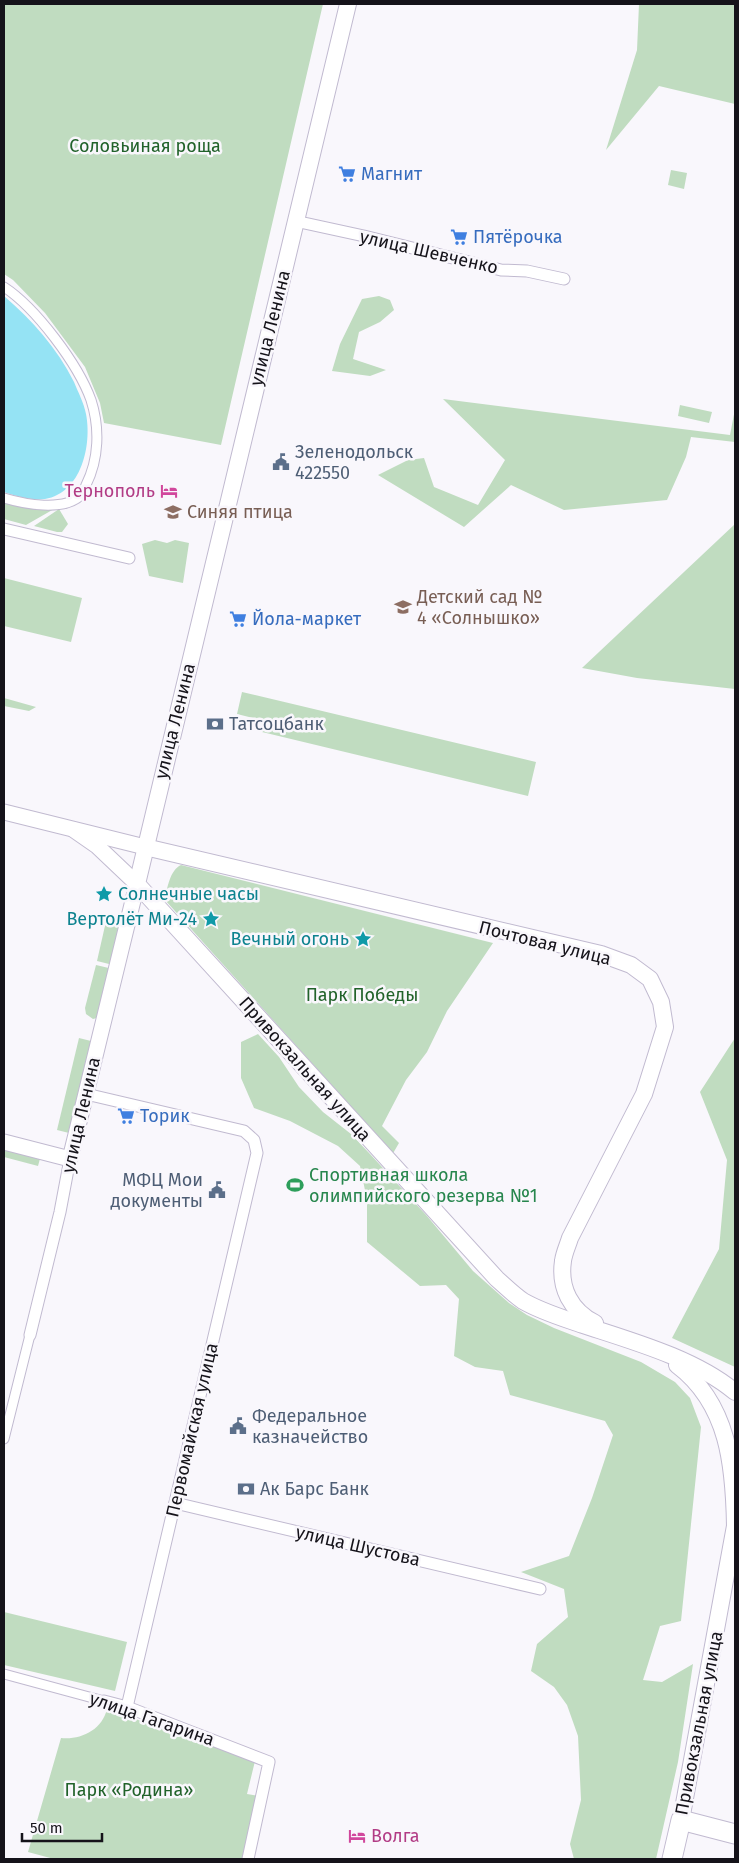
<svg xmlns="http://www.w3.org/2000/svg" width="739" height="1863" viewBox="0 0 739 1863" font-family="'Fira Sans',sans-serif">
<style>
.green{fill:#c0dcc0}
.water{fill:#95e3f4}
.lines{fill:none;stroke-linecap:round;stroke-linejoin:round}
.pedestrian-casing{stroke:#c1bad0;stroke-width:11}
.minor-casing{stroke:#c1bad0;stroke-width:13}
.tertiary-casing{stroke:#c1bad0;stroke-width:17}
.secondary-casing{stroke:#c1bad0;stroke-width:18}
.primary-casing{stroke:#c1bad0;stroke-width:21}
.pedestrian{stroke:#fff;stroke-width:9}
.minor{stroke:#fff;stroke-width:11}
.tertiary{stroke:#fff;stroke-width:15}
.secondary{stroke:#fff;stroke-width:16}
.primary{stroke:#fff;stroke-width:19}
.labels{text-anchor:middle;stroke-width:5;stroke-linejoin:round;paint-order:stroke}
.park-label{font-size:18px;fill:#21622a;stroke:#f9f7fc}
.shop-label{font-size:18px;fill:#366cbe;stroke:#f9f7fc;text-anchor:start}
.street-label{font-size:18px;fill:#15131a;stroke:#f9f7fc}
.service-label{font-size:18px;fill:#4e5e75;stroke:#f9f7fc;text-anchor:start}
.hotel-label{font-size:18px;fill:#b23c85;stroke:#f9f7fc;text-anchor:end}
.education-label{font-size:18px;fill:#785e54;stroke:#f9f7fc;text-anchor:start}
.culture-label{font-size:18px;fill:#0d838f;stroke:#f9f7fc;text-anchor:end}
.leisure-label{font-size:18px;fill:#27864d;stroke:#f9f7fc;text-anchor:start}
</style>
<rect width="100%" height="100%" fill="#f9f7fc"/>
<g class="green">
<polygon points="4,4 323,4 221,445 104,423 100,403 85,367 45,313 13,280 4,274"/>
<polygon points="639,4 735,4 735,104 659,86 606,150 637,50"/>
<polygon points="671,170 687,173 684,189 668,185"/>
<polygon points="379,296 390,300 394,310 380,322 359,332 353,359 386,370 370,376 332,371 340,344 362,299"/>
<polygon points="443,399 730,435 735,409 735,442 691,437 686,457 667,500 564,510 511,485 464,527 378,475 408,460 424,458 434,487 478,505 505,460"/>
<polygon points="680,405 712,412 709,423 678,416"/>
<polygon points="4,501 54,509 26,525 4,519"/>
<polygon points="59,509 68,524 62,532 57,532 34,526"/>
<polygon points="735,524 735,689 637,678 582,668"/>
<polygon points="155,540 167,543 175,540 189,543 183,583 149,576 142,544"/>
<polygon points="4,578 82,598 71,642 4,626"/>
<polygon points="242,692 536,762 528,796 262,732 265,721 237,714"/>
<polygon points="4,698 36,707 29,711 4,706"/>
<path d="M181,865l312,78 -46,68 -20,41 -21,28 -24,46 17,17 -7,12 -10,-14 -217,-241c2,-12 5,-30 16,-35z"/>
<polygon points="107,917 124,921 113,965 97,961"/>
<polygon points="96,965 113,969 97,1018 93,1019 86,1014 85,1008"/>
<polygon points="258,1034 279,1057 299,1087 323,1112 351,1134 370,1154 427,1216 473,1271 509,1303 527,1315 554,1328 641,1362 675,1382 690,1398 701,1427 681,1621 660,1626 643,1680 662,1682 693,1664 678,1762 656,1859 574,1859 570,1844 581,1800 578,1736 567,1705 554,1687 531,1671 537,1644 568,1617 564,1589 521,1572 569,1556 592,1498 613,1435 605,1421 510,1395 503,1371 475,1367 454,1356 459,1299 446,1285 420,1286 367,1242 367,1200 360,1166 338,1146 290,1121 254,1108 241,1078 241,1042"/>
<polygon points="79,1038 95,1042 73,1134 57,1130"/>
<polygon points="735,1038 735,1367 672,1338 719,1249 727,1160 700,1092"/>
<polygon points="4,1146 41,1155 38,1166 4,1157"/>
<polygon points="4,1612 127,1642 115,1691 4,1665"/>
<path d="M107,1709l148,52 -8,33 12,2 -14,63h-191l-26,-7 33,-114c20,2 41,-8 46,-29z"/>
</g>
<path class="water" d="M4,296c28,24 53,52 70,86 4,10 10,21 12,32 6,30 -4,79 -41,85 -12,2 -30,-3 -41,-7z"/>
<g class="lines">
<g class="pedestrian-casing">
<g id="pedestrian">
<path d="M4,287c32,21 74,77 87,113 9,28 8,59 -5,85 -1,3 -3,8 -5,10 -17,17 -57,9 -77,3"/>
<polyline points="4,1439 30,1335"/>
<polyline points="4,1674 104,1701"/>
</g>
</g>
<g class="minor-casing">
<g id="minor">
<polyline points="295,221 364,236 501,270 527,271 564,279"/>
<polyline points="4,529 129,558"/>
<polyline points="86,1094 244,1131 254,1140 257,1153 127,1707"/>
<polyline points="30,1335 60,1212 70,1159"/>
<polyline points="175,1503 540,1589"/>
<polyline points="104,1701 127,1707 269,1762 248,1859"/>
</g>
</g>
<g class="tertiary-casing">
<g id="tertiary">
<polyline points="4,812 145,847"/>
<polyline points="4,1142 70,1159 137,884 97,846 74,830"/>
</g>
</g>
<g class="secondary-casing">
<g id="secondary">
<path d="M348,4l-211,880 360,395c8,7 17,16 26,22 19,11 40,17 60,24 49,16 113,34 152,67"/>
<path d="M145,847l456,107 30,11 19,14 11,23 4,25 -21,67 -74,144c-2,7 -6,15 -7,23 -4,27 8,50 32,62"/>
<path d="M677,1365c52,39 57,102 58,161"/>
<polyline points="681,1820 735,1526"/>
</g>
</g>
<g class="primary-casing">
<polyline id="primary" points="672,1859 681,1820 735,1834"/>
</g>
<use href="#pedestrian" class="pedestrian"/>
<use href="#minor" class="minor"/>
<use href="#tertiary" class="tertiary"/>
<use href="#secondary" class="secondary"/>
<use href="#primary" class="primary"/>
</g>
<defs>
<g id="supermarket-bare" transform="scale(1.35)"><path d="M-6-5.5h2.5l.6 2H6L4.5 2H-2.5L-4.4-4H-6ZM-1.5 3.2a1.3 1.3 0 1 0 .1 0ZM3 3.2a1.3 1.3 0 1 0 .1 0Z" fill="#3f7fe0" stroke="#f9f7fc" stroke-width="2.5" paint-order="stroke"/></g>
<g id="civic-bare" transform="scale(1.35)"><path d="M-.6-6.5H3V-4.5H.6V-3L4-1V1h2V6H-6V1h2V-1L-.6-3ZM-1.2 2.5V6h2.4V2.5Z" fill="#5c6f8a" stroke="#f9f7fc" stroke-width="2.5" paint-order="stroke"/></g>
<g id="hotel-bare" transform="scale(1.35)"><path d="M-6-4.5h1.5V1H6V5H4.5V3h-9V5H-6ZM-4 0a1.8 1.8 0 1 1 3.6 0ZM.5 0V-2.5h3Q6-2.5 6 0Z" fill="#d1479c" stroke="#f9f7fc" stroke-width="2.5" paint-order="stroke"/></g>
<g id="school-bare" transform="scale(1.35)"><path d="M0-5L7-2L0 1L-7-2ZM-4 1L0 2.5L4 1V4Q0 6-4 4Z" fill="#8d6e63" stroke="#f9f7fc" stroke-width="2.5" paint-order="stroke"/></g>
<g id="bank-bare" transform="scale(1.35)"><path d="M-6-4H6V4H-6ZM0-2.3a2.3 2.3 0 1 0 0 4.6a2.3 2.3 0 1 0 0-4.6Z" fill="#5c6f8a" stroke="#f9f7fc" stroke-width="2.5" paint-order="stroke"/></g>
<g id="sight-bare" transform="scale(1.35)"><path d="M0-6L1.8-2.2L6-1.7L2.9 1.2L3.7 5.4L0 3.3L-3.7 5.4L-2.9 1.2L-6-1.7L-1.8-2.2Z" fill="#0f9aa8" stroke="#f9f7fc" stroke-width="2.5" paint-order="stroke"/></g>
<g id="stadium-bare" transform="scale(1.35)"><path d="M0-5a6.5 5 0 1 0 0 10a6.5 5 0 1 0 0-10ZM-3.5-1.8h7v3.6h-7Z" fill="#2e9e5b" stroke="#f9f7fc" stroke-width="2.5" paint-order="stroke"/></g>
</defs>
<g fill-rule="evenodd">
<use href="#supermarket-bare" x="347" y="174"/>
<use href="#supermarket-bare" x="459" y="237"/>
<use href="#civic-bare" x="281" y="462"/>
<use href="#hotel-bare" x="169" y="491"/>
<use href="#school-bare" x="173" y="512"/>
<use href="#school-bare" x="403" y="607"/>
<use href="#supermarket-bare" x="238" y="619"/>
<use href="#bank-bare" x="215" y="724"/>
<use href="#sight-bare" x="104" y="894"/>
<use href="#sight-bare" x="211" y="919"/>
<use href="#sight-bare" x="363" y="939"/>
<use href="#supermarket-bare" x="126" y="1116"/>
<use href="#stadium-bare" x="295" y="1185"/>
<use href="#civic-bare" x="217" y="1190"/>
<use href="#civic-bare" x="238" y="1426"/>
<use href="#bank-bare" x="246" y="1489"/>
<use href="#hotel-bare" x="357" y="1836"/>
</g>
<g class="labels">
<g class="park-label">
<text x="145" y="152">Соловьиная роща</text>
<text x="362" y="1001">Парк Победы</text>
<text x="129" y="1796">Парк «Родина»</text>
</g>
<g class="shop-label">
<text x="361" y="180">Магнит</text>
<text x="473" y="243">Пятёрочка</text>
<text x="252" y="625">Йола-маркет</text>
<text x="140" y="1122">Торик</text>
</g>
<g class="street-label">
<text transform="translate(429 252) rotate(13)" y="6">улица Шевченко</text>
<text transform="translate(270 328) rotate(-76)" y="6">улица Ленина</text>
<text transform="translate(175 721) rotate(-76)" y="6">улица Ленина</text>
<text transform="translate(545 943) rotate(14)" y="6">Почтовая улица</text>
<text transform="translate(305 1069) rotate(48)" y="6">Привокзальная улица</text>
<text transform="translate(81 1115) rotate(-77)" y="6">улица Ленина</text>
<text transform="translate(192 1430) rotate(-77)" y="6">Первомайская улица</text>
<text transform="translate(358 1546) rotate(13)" y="6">улица Шустова</text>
<text transform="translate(152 1719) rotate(19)" y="6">улица Гагарина</text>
<text transform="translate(699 1723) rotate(-79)" y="6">Привокзальная улица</text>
</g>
<g class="service-label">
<text x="295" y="458">Зеленодольск<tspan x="295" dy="21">422550</tspan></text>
<text x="229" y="730">Татсоцбанк</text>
<text x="203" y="1186" text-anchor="end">МФЦ Мои<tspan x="203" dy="21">документы</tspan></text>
<text x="252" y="1422">Федеральное<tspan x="252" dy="21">казначейство</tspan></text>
<text x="260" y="1495">Ак Барс Банк</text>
</g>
<g class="hotel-label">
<text x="155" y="497">Тернополь</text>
<text x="371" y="1842" text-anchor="start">Волга</text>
</g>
<g class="education-label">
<text x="187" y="518">Синяя птица</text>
<text x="417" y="603">Детский сад №<tspan x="417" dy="21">4 «Солнышко»</tspan></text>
</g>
<g class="culture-label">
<text x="118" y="900" text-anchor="start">Солнечные часы</text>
<text x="197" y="925">Вертолёт Ми-24</text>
<text x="349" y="945">Вечный огонь</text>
</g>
<g class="leisure-label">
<text x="309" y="1181">Спортивная школа<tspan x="309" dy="21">олимпийского резерва №1</tspan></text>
</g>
</g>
<rect width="739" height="1863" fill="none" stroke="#15131a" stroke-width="10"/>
<path d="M22 1833v8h80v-8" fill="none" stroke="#15131a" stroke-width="2.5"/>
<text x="30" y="1833" font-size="15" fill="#15131a" stroke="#f9f7fc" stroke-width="4" paint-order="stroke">50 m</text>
</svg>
